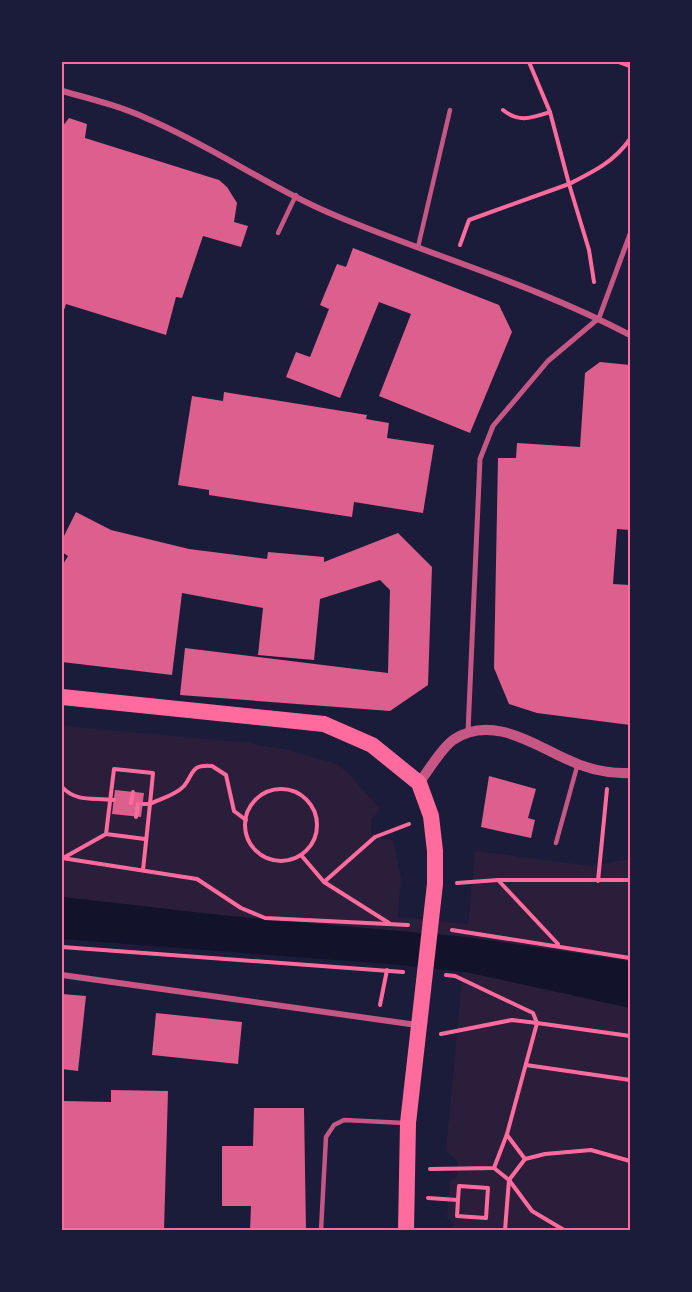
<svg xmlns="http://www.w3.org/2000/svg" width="692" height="1292" viewBox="0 0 692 1292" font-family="'DejaVu Sans',sans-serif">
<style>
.green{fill:#2a1e3b}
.water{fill:#12122b}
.building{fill:#dd5f8e}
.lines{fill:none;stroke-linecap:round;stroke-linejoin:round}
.path{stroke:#ff6b9d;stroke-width:4}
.service{stroke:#c65784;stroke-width:4.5}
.pedestrian{stroke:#c65784;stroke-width:5}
.minor{stroke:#c65784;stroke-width:6}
.tertiary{stroke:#c65784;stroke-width:10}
.trunk{stroke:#ff6b9d;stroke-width:16}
.neatline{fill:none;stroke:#ff6b9d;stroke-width:2}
</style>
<rect width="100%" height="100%" fill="#1b1b3a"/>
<polygon class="green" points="62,726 249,743 288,750 337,764 349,774 380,809 371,820 371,832 375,837 393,840 401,877 398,917 468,924 475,851 591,866 630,859 630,1230 452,1230 453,1222 447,1218 450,1181 457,1177 458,1162 446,1151 466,937 229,916 62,897"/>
<polygon class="water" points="62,897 229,916 467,937 629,961 630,1008 466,972 390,964 62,939"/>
<g class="building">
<polygon points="69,118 87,124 85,138 219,180 227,187 237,203 234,222 248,226 241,247 203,236 182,298 176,297 166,335 66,304 62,316 62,127"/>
<polygon points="353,248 499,305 512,332 470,433 379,396 411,314 379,302 340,398 286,377 296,352 310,357 329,309 320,305 337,264 346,267"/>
<polygon points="600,362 630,365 630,530 617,529 613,584 630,585 630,725 537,713 509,704 494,668 498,458 516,458 517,443 580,447 585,373"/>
<polygon points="224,392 367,415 366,419 389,423 387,438 434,445 423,513 354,502 352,517 209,495 209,490 178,485 192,396 223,401"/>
<polygon points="76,512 111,530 189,549 267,559 268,552 324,557 324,562 398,533 432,567 428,685 390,711 180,695 185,648 388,673 390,590 380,580 320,599 314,660 258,655 263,608 182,593 172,675 62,662 62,566 68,556 62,552 62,540"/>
<polygon points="489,776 536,789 528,818 535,820 531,838 481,827"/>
<polygon points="115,790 144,793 141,817 112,814"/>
<polygon points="62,994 86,996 78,1071 62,1069"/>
<polygon points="156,1013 242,1022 238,1064 152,1055"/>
<polygon points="111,1090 168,1091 164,1230 62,1230 62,1101 111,1102"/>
<polygon points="254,1108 304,1108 306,1230 250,1230 251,1206 222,1206 222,1146 253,1146"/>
</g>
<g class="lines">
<g class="path">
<polyline points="619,62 630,66"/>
<path d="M503,110c16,13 28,8 47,2l-21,-50"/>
<polyline points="460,245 469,220 569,184 550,112"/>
<path d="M594,282l-5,-32 -20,-66c24,-12 45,-22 61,-45"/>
<path d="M62,787c15,16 32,10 52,13"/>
<circle cx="281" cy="825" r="36"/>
<polyline points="131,803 133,792"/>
<polyline points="143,804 150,804 153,773 114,769 106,834 145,839"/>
<polyline points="136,817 138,804"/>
<polyline points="301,855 324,882"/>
<polyline points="65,857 106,834"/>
<polyline points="62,858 197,879 241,908 265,918 408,925"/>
<path d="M143,870l7,-66c10,-5 26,-9 34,-18 10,-12 6,-22 28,-20l14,9 8,36 12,9"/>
<polyline points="598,881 607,789"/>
<polyline points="457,883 498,880"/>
<polyline points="389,923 324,882 375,837 409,824"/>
<polyline points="452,930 630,958"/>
<polyline points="558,944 498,880 630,880"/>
<polyline points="62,947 403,972"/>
<polyline points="446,975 455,976 533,1013 537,1023 630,1036"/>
<polyline points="380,1005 387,970"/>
<polyline points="526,1065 630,1080"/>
<polyline points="507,1135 525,1159"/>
<polyline points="494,1168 509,1180 532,1211 564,1230"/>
<polyline points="430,1169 494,1168 507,1134 537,1023 512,1020 441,1034"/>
<polyline points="428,1198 458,1200 459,1186 488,1188 486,1218 457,1216 458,1200"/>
<polyline points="505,1230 509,1180 525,1159 545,1154 591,1150 630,1161"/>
</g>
<g class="service">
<polyline points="278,233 296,195"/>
<polyline points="418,247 450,110"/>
<polyline points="556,843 578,763"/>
<polyline points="321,1230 326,1137 334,1125 344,1120 405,1123"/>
</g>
<polyline class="pedestrian" points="468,732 480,459 493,426 548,361 599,318 630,234"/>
<g class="minor">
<path d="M62,91c29,8 58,15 86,28 66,28 125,71 191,98 97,40 198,69 291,118"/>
<polyline points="62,975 417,1025"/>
</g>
<path class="tertiary" d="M419,783c10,-13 21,-33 34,-43 37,-25 77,2 111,18 20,10 44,16 66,15"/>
<polyline class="trunk" points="62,697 324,724 372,745 419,783 431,816 435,851 435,884 408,1123 406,1230"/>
</g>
<rect width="692" height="1292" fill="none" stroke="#1b1b3a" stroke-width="126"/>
<rect x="63" y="63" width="566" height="1166" class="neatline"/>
</svg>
